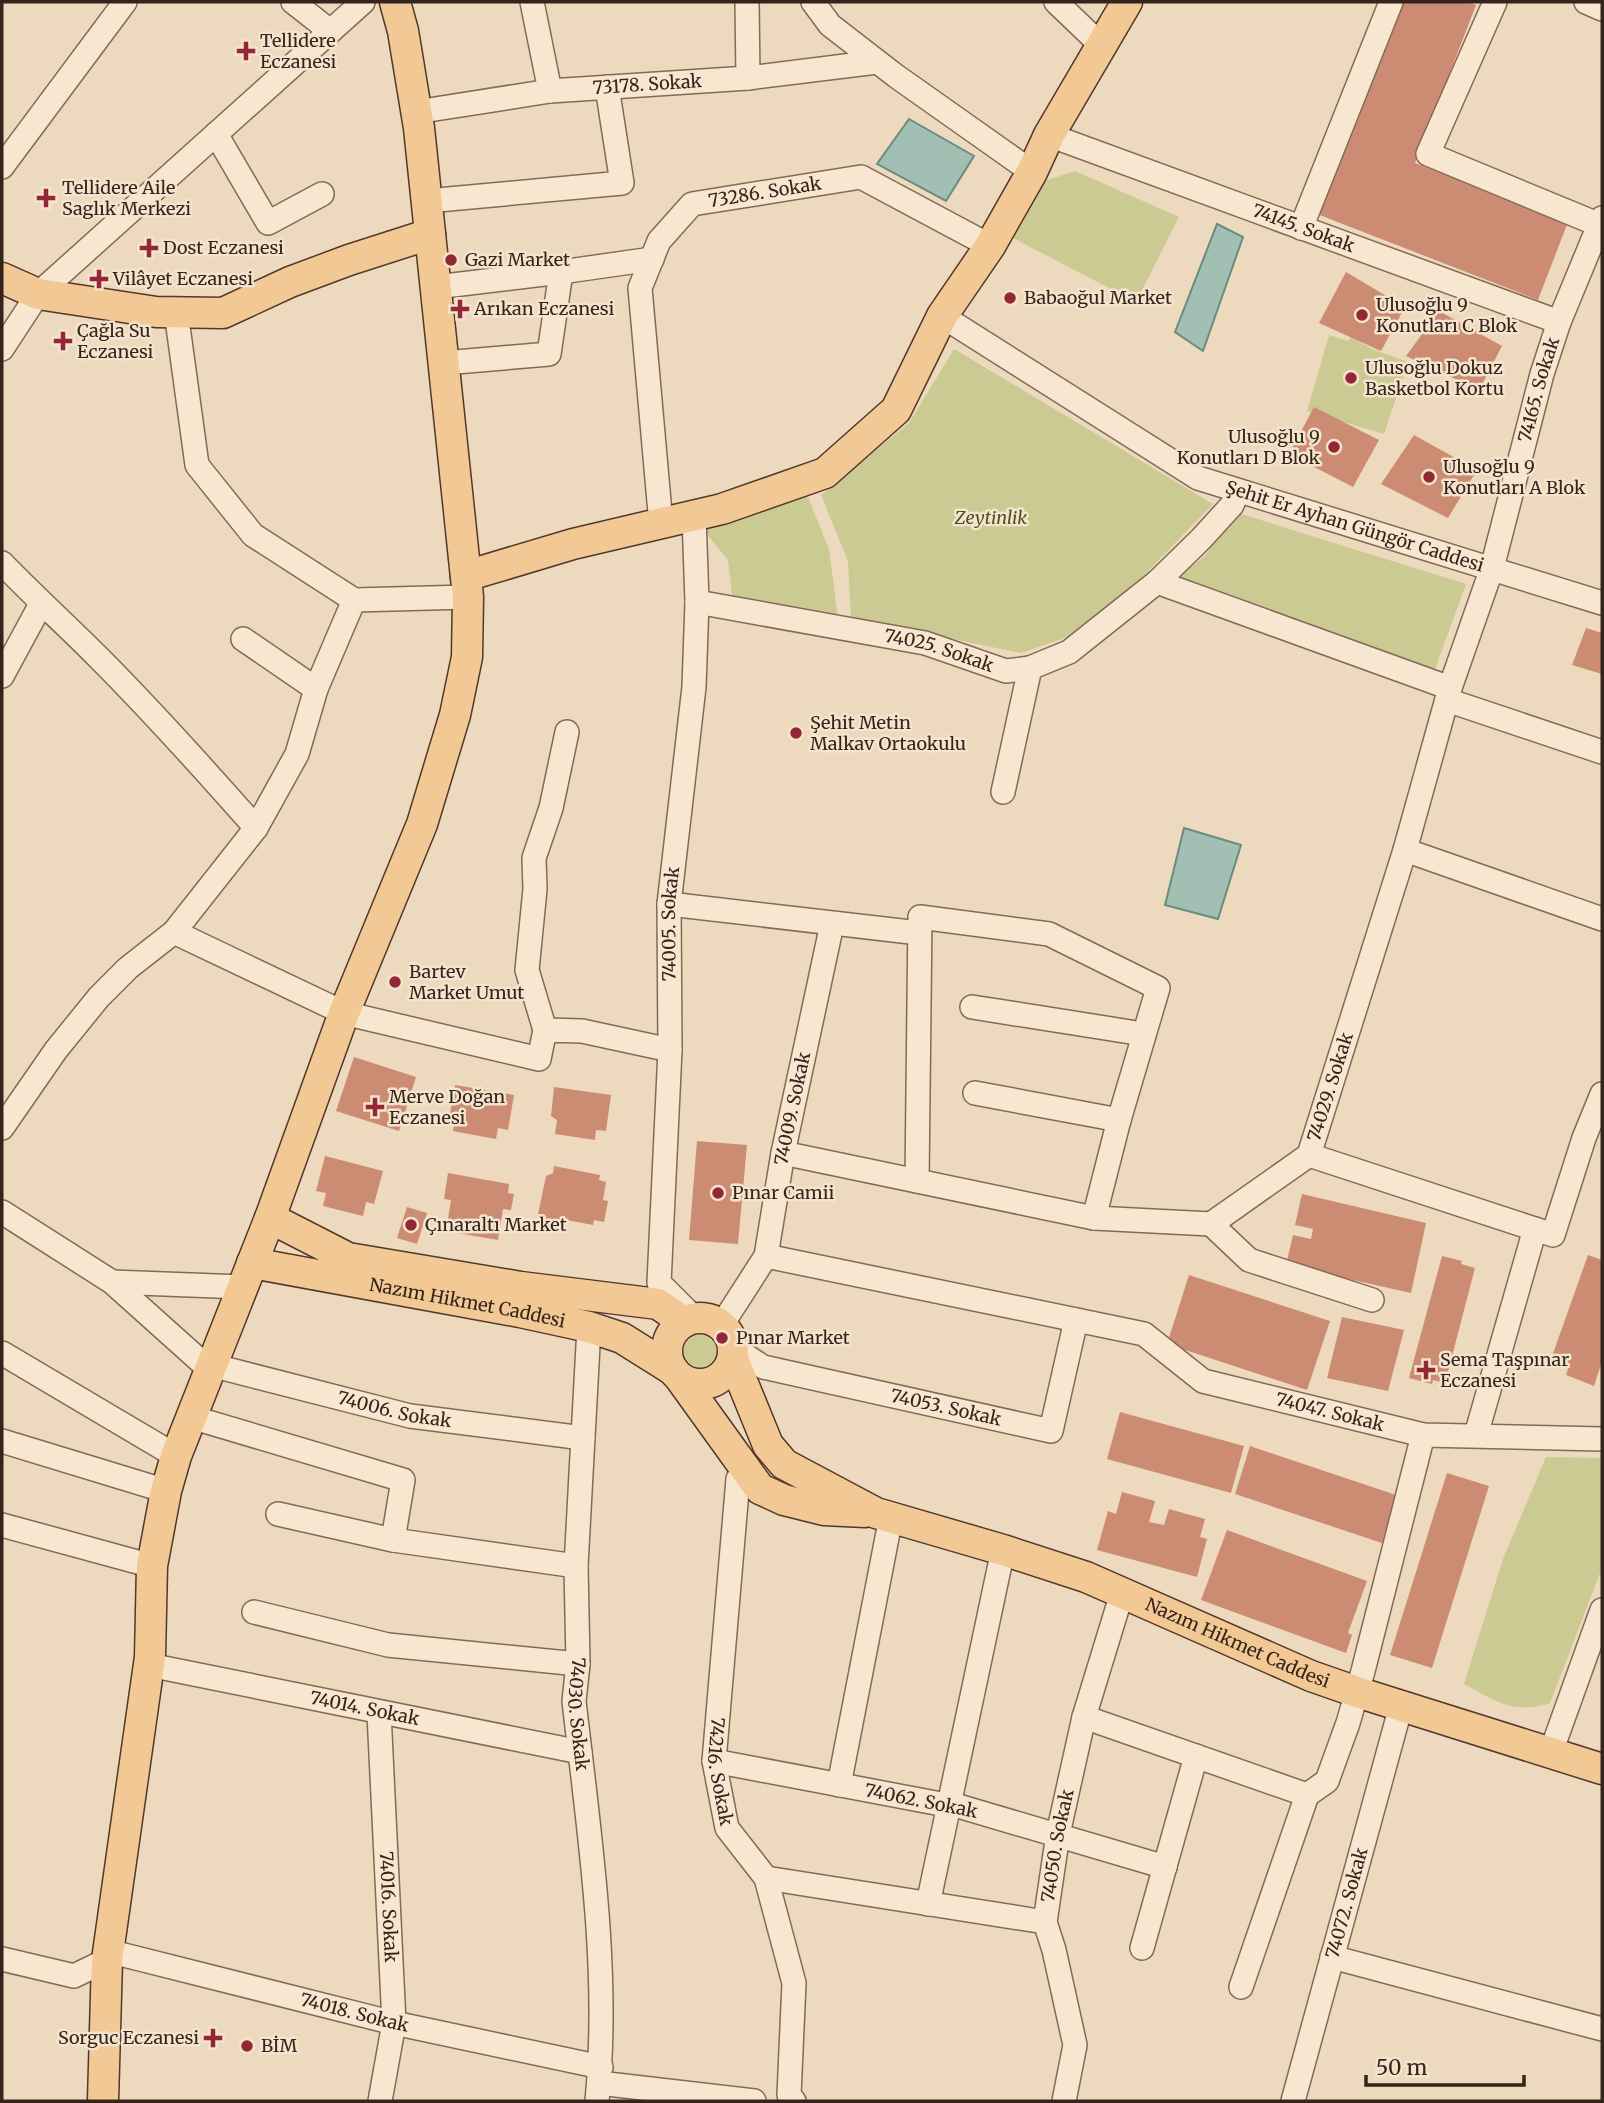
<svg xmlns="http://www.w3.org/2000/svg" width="1604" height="2103" viewBox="0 0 1604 2103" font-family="Merriweather,serif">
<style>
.green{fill:#cbca92}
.water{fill:#a1bfb2;stroke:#698c7f;stroke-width:2}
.building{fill:#cc8c73}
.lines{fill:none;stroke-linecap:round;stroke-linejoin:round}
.minor-casing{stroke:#856957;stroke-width:26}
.major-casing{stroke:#52382b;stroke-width:33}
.minor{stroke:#f8e7d0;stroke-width:23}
.major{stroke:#f2c894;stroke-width:30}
.poi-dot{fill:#942736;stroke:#f5e4cd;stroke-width:2.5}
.labels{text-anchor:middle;stroke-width:5;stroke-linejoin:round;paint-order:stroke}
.poi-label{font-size:18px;fill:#34241b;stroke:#f5e4cd;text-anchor:start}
.street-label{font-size:18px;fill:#34241b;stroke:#f5e4cd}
.park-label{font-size:18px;font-style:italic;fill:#4b5122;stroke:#f5e4cd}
</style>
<rect width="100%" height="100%" fill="#edd9bd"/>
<g class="green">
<polygon points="1075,171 1179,217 1136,302 1013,238 1045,181"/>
<polygon points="1329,335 1348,341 1351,337 1372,349 1408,362 1384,434 1307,411"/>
<polygon points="954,349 1213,504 1093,628 1021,653 851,618 848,561 821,495 909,423"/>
<polygon points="807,495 829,549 838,618 733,602 728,560 701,527"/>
<polygon points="1235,512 1466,584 1434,672 1174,580 1205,556"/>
<circle cx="700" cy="1351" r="16"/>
<path d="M1546,1457l56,1v110l-52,135c-37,12 -54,-2 -86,-19l39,-125z"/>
</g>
<g class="water">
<polygon points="909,119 974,156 946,201 877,164"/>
<polygon points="1217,224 1243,237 1203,351 1175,332"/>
<polygon points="1184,828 1241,845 1218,919 1165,905"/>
</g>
<g class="building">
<polygon points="1398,2 1467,2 1476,5 1415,163 1568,222 1538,300 1317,214"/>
<polygon points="1346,272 1405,307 1381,351 1319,323"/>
<polygon points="1439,311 1502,346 1479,390 1406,356"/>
<polygon points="1314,407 1379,440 1353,487 1289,454"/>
<polygon points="1414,435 1477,470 1448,518 1381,484"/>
<polygon points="1586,628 1602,633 1602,674 1572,665"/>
<polygon points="354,1057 416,1077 399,1131 336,1111"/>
<polygon points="455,1085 514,1095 508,1130 498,1128 496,1139 453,1131 455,1120 449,1119"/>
<polygon points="554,1087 611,1095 606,1131 596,1130 595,1140 555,1134 557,1120 551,1116"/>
<polygon points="697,1141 747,1145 738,1244 689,1240"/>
<polygon points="325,1156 383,1171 374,1204 366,1202 363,1216 323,1206 326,1193 316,1191"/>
<polygon points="554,1166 600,1175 599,1180 606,1182 603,1200 608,1201 604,1222 594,1220 593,1225 561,1219 557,1226 545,1223 546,1216 538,1214 546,1176 553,1173"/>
<polygon points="448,1173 509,1184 508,1193 514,1194 511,1210 503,1209 498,1240 446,1231 451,1200 444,1199"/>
<polygon points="1302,1194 1426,1223 1411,1293 1286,1265 1293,1235 1311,1239 1313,1229 1295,1225"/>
<polygon points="407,1207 427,1213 417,1244 397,1238"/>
<polygon points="1588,1255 1602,1260 1602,1361 1594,1386 1566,1375 1568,1369 1550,1362"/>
<polygon points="1442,1256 1462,1261 1461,1264 1475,1268 1445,1383 1433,1380 1432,1384 1409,1378"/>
<polygon points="1189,1275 1330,1321 1307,1390 1167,1344"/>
<polygon points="1342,1317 1404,1330 1388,1391 1327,1378"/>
<polygon points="1120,1412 1244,1446 1231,1493 1107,1459"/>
<polygon points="1250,1446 1396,1495 1382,1543 1235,1494"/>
<polygon points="1447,1473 1489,1486 1432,1668 1390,1655"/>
<polygon points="1122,1492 1155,1501 1149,1522 1164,1525 1169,1509 1205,1519 1200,1537 1207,1539 1197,1577 1097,1550 1108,1511 1116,1514"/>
<polygon points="1227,1530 1367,1581 1348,1633 1352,1635 1346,1653 1201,1600"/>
</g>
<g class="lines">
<g class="minor-casing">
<g id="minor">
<polyline points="293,2 330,31"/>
<polyline points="532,2 550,91"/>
<polyline points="747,2 748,78"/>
<polyline points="813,2 830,25 896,76 1032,172"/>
<polyline points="1056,2 1102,46"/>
<polyline points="1495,2 1428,154 1590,221 1599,225 1602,223"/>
<polyline points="1586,2 1602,9"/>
<path id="s1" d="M416,112l134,-21 198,-13 129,-16"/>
<polyline points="216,134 268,223 322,194"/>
<path id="s2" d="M1049,135l510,187"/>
<polyline points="2,167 125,2"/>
<polyline points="427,201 622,183 607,87"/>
<polyline points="1301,228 1391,2"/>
<polyline points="436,287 561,272 652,259"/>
<polyline points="176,312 197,465 253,535 354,600"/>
<path id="s3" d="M942,316l256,162 404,125"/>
<polyline points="2,349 38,294 363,2"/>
<polyline points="444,363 549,354 561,272"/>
<path id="s4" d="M661,524l-21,-236 19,-47 33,-37 169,-27 129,69"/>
<path d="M2,563c31,32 63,61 95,93 55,55 107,113 159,172"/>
<polyline points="1157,582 1450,688"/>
<path id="s5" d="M697,602l228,41 81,28 24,-3 39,-16 88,-70 44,-43 31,-34 6,-14"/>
<polyline points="243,639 316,689"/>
<polyline points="2,676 41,604"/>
<polyline points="1447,700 1602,752"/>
<polyline points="1003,792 1030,668"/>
<polyline points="1405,850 1602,919"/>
<polyline points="669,904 919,933"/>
<polyline points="174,932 344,1013 539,1059 545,1030 582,1031 670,1050"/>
<polyline points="972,1007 1143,1034"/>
<polyline points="545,1030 527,970 535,889 534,858 551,808 567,732"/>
<polyline points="975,1093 1119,1120"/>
<polyline points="2,1128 56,1050 99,997 128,968 174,932 256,828 297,754 316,689 354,600 468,597"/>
<path id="s6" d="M783,1153l311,65 117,6 98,-69 96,-305 45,-162 42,-120 50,-194 17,-52 43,-104"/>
<polyline points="1309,1155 1553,1235 1584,1138 1602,1094"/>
<polyline points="917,1181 920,917 1049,934 1158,988 1119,1120 1094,1218"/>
<polyline points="2,1212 112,1282 209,1369"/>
<polyline points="1211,1224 1249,1260 1372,1300"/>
<path id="s7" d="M766,1256l378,78 59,47 220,54 179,4"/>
<polyline points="112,1282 243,1287"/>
<path id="s8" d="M692,1316l-33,-33 11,-233 -1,-146 25,-217 3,-85 -3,-86"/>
<path id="s9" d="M721,1326l45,-70 17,-103 49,-229"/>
<path id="s10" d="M589,1327l-13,239 2,98 -4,37c15,132 36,267 23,400"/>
<path id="s11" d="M734,1348l29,19 288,64 25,-111"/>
<polyline points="2,1353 176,1456"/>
<path id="s12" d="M211,1365l199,51 173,22"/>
<polyline points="191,1417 403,1480 393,1540"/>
<polyline points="1476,1435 1535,1229"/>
<polyline points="2,1441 166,1491"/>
<path id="s13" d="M747,1471l-9,8 -24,282 13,67 39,50 28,105 -5,112 5,6"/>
<polyline points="278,1514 393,1540 576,1566"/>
<polyline points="2,1525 152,1566"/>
<polyline points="254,1612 388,1645 578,1664"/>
<path id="s14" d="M149,1665l431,87"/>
<path id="s15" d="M379,1713l15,310 -14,78"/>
<polyline points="1084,1717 1307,1795 1327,1781 1348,1723 1363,1671 1423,1435"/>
<polyline points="1551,1752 1602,1610"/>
<polyline points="714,1761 941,1804 948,1803 1165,1867"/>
<polyline points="839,1785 891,1517"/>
<polyline points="766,1878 1045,1922"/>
<polyline points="928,1904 1003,1550"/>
<polyline points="1142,1948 1196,1756"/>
<path id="s16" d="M108,1951l286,72 207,44"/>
<polyline points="1332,1957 1602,2029"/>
<polyline points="2,1959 74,1976 107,1960"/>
<polyline points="1241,1987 1307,1795"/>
<polyline points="599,2083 754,2101"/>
<path id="s17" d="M1064,2101l11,-56 -21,-95 -9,-28 13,-88 26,-117 38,-124"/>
<path id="s18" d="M1293,2101l108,-395"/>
</g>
</g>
<g class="major-casing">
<g id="major">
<polyline points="2,278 38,294 156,312 223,313 290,282 349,260 430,234"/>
<polyline points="466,576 573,544 722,509 825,473 896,410 942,316 990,246 1032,172 1049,135 1127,2"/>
<polyline points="270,1218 348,1258 521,1287 658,1304 684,1322"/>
<path id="s19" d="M252,1263l268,49 69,15 33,11 51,32"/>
<circle cx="700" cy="1351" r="33"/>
<path id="s20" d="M733,1359l35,86 16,19 92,49 127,37 83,27 225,99 46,16 245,77"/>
<polyline points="680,1378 760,1489 784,1500 824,1510 865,1512"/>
<polyline points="103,2101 107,1960 150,1657 152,1566 166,1491 176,1456 270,1218 344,1013 422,824 455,715 467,657 468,597 419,128 403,31 395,2"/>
</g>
</g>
<use href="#minor" class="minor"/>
<use href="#major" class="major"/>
</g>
<g class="poi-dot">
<path d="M242.5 40.5h7v7h7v7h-7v7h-7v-7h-7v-7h7z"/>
<path d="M42.5 187.5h7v7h7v7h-7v7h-7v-7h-7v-7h7z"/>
<path d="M145.5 237.5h7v7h7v7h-7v7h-7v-7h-7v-7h7z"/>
<circle cx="451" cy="260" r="7"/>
<path d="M95.5 268.5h7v7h7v7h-7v7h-7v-7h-7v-7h7z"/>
<circle cx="1010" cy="298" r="7"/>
<path d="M456.5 298.5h7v7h7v7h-7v7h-7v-7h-7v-7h7z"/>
<circle cx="1362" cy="315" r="7"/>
<path d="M59.5 330.5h7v7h7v7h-7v7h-7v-7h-7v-7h7z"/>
<circle cx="1351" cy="378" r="7"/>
<circle cx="1334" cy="447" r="7"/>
<circle cx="1429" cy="477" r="7"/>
<circle cx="796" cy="733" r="7"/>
<circle cx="395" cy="982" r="7"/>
<path d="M371.5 1096.5h7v7h7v7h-7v7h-7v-7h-7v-7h7z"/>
<circle cx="718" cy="1193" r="7"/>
<circle cx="411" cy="1225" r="7"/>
<circle cx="722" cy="1338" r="7"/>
<path d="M1422.5 1359.5h7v7h7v7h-7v7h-7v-7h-7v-7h7z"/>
<path d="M209.5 2027.5h7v7h7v7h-7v7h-7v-7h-7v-7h7z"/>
<circle cx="247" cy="2046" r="7"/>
</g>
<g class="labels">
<g class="poi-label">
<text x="260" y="47">Tellidere<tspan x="260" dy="21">Eczanesi</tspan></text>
<text x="62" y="194">Tellidere Aile<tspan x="62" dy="21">Saglık Merkezi</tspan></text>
<text x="163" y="254">Dost Eczanesi</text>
<text x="465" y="266">Gazi Market</text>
<text x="113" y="285">Vilâyet Eczanesi</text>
<text x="1024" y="304">Babaoğul Market</text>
<text x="1376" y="311">Ulusoğlu 9<tspan x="1376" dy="21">Konutları C Blok</tspan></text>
<text x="474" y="315">Arıkan Eczanesi</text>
<text x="77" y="337">Çağla Su<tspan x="77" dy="21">Eczanesi</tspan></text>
<text x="1365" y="374">Ulusoğlu Dokuz<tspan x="1365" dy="21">Basketbol Kortu</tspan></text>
<text x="1320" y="443" text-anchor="end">Ulusoğlu 9<tspan x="1320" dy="21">Konutları D Blok</tspan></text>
<text x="1443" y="473">Ulusoğlu 9<tspan x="1443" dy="21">Konutları A Blok</tspan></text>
<text x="810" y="729">Şehit Metin<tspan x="810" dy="21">Malkav Ortaokulu</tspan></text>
<text x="409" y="978">Bartev<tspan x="409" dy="21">Market Umut</tspan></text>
<text x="389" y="1103">Merve Doğan<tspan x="389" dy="21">Eczanesi</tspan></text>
<text x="732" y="1199">Pınar Camii</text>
<text x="425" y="1231">Çınaraltı Market</text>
<text x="736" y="1344">Pınar Market</text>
<text x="1440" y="1366">Sema Taşpınar<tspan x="1440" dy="21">Eczanesi</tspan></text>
<text x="199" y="2044" text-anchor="end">Sorguc Eczanesi</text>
<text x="261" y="2052">BİM</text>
</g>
<g class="street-label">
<text dy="6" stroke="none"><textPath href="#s1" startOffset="233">73178. Sokak</textPath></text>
<text dy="6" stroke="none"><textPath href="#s4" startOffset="411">73286. Sokak</textPath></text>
<text dy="6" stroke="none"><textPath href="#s2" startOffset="271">74145. Sokak</textPath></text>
<text dy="6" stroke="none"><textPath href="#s6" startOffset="1354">74165. Sokak</textPath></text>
<text dy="6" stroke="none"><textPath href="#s3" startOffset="467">Şehit Er Ayhan Güngör Caddesi</textPath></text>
<text dy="6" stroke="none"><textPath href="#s5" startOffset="247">74025. Sokak</textPath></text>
<text dy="6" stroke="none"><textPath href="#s8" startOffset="406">74005. Sokak</textPath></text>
<text dy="6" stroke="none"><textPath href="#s6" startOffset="626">74029. Sokak</textPath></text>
<text dy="6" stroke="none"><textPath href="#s9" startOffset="233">74009. Sokak</textPath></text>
<text dy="6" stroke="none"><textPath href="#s19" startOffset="219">Nazım Hikmet Caddesi</textPath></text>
<text dy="6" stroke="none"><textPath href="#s11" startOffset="222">74053. Sokak</textPath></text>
<text dy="6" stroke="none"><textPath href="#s12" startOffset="189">74006. Sokak</textPath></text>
<text dy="6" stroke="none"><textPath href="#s7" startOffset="592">74047. Sokak</textPath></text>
<text dy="6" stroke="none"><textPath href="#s20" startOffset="607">Nazım Hikmet Caddesi</textPath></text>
<text dy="6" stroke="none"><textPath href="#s14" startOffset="220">74014. Sokak</textPath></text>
<text dy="6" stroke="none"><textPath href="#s10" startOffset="388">74030. Sokak</textPath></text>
<text dy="6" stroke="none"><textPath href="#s13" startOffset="306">74216. Sokak</textPath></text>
<text transform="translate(921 1801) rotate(11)" y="6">74062. Sokak</text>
<text dy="6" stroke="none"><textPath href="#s17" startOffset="261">74050. Sokak</textPath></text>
<text dy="6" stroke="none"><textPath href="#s18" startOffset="205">74072. Sokak</textPath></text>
<text dy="6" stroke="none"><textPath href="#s15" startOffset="194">74016. Sokak</textPath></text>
<text dy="6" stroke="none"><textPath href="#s16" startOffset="254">74018. Sokak</textPath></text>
</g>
<g class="park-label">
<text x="991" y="524">Zeytinlik</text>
</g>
</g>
<rect width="1604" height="2103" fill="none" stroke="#34241b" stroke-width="7"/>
<path d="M1366 2075v10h158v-10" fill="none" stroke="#34241b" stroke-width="3.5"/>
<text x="1376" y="2075" font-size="21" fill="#34241b" stroke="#f5e4cd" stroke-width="5" paint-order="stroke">50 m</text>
</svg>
